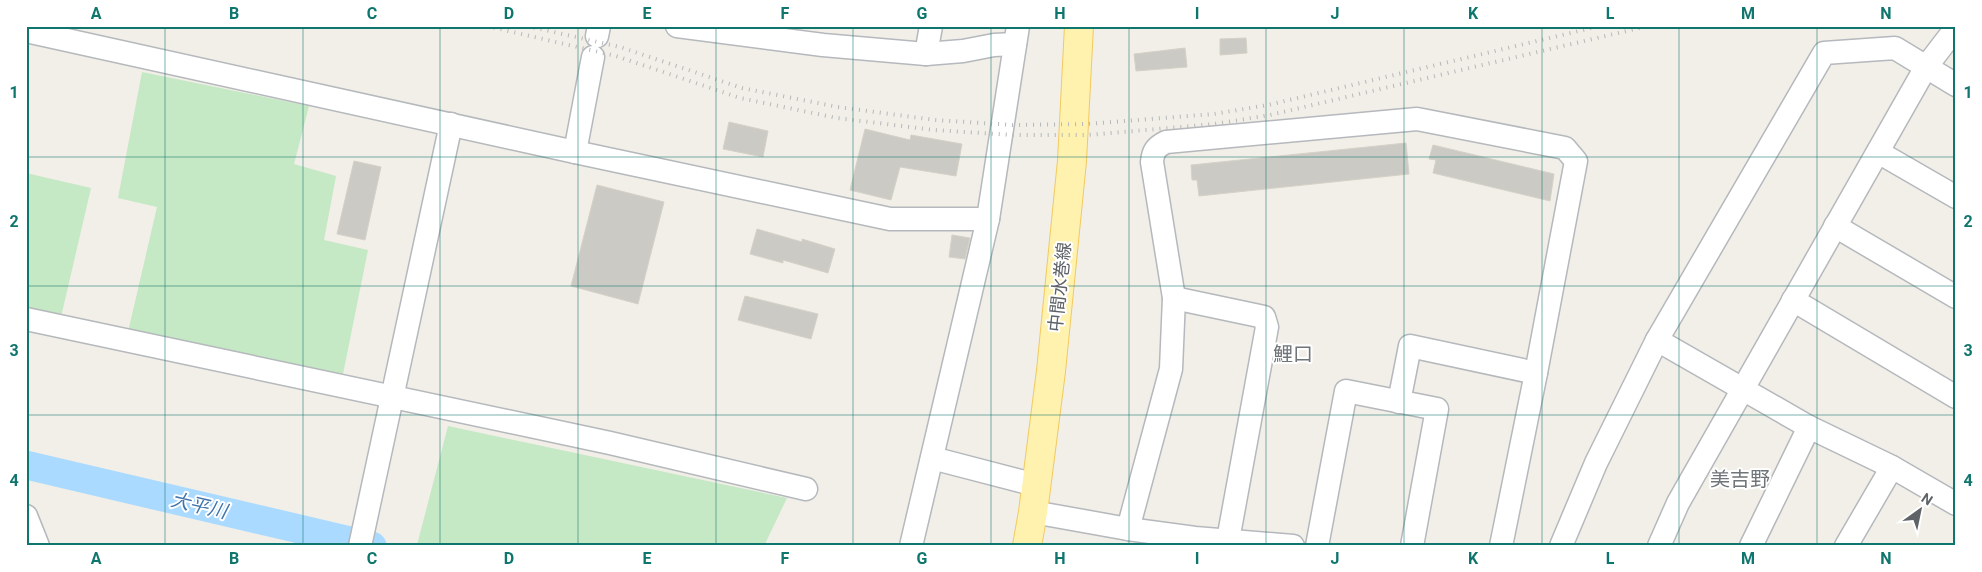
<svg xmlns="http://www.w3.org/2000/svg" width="1982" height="572" viewBox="0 0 1982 572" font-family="Roboto,'Noto Sans JP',sans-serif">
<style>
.green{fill:#c5e8c5}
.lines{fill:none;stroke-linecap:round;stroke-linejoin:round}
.river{stroke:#aadaff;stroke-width:29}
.building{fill:#cccac5;stroke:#d6d1c6}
.minor-casing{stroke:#b5b8bc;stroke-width:25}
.major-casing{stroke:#f2c960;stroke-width:30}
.minor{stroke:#fff;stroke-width:22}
.major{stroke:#fff2af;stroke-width:28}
.rail{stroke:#b6b7b8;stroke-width:4;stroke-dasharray:1 6;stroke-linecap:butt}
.grid{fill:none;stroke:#0f766e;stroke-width:1;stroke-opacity:0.55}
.labels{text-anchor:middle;stroke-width:4;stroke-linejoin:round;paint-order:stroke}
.street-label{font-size:18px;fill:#5f6368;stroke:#fff}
.water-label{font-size:19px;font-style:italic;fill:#4174aa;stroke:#fff}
.quarter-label{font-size:20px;fill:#70757a;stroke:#fff}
.neatline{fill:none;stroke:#0f766e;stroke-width:2}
.grid-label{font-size:16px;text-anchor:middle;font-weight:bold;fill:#0f766e}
</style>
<rect width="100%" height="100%" fill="#f1efe8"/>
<g class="green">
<polygon points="142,72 309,106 294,164 336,176 324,240 368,250 342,379 128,332 157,207 118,198"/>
<polygon points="26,173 91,188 61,317 26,309"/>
<polygon points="448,426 787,498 764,546 417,545"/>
</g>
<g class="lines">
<polyline class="river" points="26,465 372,546"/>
</g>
<g class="building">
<polygon points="1246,38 1247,53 1220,55 1220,39"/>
<polygon points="1185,48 1187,67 1136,71 1134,54"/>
<polygon points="729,122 768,131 763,157 723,149"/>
<polygon points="865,129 910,140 911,135 962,144 956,176 900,167 891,200 850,190"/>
<polygon points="1406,143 1409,174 1199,196 1197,180 1192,180 1191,165"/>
<polygon points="1433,145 1554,174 1550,201 1433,173 1436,160 1429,159"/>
<polygon points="354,161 381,167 365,240 337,234"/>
<polygon points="597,185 664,202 638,304 571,286"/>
<polygon points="757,229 802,242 802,239 835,249 828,273 783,260 783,263 750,254"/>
<polygon points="952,235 970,238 965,259 949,257"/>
<polygon points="745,296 818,314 811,339 738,320"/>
</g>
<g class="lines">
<g class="minor-casing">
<g id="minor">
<polyline points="677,26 823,45 926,54 963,51 994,45 1015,44"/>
<polyline points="26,31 575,152 890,219 988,219 911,546"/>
<polyline points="597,36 599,26"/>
<polyline points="926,54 931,26"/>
<polyline points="575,152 593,57"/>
<polyline points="1878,152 1956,197"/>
<polyline points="988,219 1018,26"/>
<polyline points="1835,226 1956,297"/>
<polyline points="1174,298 1264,317 1267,327 1228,540"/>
<polyline points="1793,300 1956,397"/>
<polyline points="26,319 610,443 806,489"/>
<polyline points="1657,340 1809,427 1892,467 1956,504"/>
<polyline points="1399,402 1410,346 1536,373"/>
<polyline points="932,458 1036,485"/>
<polyline points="1033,512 1128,529 1195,538 1293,546"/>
<polyline points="26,516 38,546"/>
<path d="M1128,529l43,-160 3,-71 -22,-136c1,-11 4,-15 14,-20l251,-23 148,29 11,13 -40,212 -35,173"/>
<polyline points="360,546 451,124"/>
<polyline points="1317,546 1346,391 1437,409 1412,546"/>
<polyline points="1561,546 1596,463 1657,340 1824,53 1895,48 1956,85"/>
<polyline points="1659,546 1678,503 1926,67 1949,37 1956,36"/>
<polyline points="1751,546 1809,427"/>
<polyline points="1846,546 1892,467"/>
</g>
</g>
<g class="major-casing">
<polyline id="major" points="1027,546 1033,512 1051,371 1072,161 1079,26"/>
</g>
<use href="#minor" class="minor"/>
<use href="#major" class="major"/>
<g class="rail">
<polyline points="487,26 616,56 740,98 837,118 934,130 1013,135 1088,135 1215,124 1270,115 1648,26"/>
<polyline points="527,26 620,47 742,88 838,107 935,120 1013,125 1087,124 1214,114 1268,105 1600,26"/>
</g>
</g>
<path class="grid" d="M165,26v520M303,26v520M440,26v520M578,26v520M716,26v520M853,26v520M991,26v520M1129,26v520M1266,26v520M1404,26v520M1542,26v520M1679,26v520M1817,26v520M26,157h1930M26,286h1930M26,415h1930"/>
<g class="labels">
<g class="street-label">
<text transform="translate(1060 287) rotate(-84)" y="6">中間水巻線</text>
</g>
<g class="water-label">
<text transform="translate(199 505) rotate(13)" y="7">大平川</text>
</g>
<g class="quarter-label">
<text x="1293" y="361">鯉口</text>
<text x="1740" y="486">美吉野</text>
</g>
</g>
<rect width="1982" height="572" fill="none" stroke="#ffffff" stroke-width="55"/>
<g transform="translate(1920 510) rotate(33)" stroke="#ffffff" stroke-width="4" paint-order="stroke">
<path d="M0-4L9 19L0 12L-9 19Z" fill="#5f6368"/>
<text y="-8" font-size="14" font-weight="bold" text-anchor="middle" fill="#5f6368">N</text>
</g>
<rect x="28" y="28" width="1926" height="516" class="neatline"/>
<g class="grid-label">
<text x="96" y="19">A</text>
<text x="234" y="19">B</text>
<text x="372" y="19">C</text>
<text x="509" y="19">D</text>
<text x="647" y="19">E</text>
<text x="785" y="19">F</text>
<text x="922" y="19">G</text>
<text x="1060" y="19">H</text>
<text x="1197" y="19">I</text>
<text x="1335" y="19">J</text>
<text x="1473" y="19">K</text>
<text x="1610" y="19">L</text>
<text x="1748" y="19">M</text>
<text x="1886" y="19">N</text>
<text x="14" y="98">1</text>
<text x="1968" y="98">1</text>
<text x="14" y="227">2</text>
<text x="1968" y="227">2</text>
<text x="14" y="356">3</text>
<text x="1968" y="356">3</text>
<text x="14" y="486">4</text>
<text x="1968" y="486">4</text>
<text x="96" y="564">A</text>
<text x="234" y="564">B</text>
<text x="372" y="564">C</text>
<text x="509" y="564">D</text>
<text x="647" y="564">E</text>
<text x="785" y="564">F</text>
<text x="922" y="564">G</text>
<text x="1060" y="564">H</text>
<text x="1197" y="564">I</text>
<text x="1335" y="564">J</text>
<text x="1473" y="564">K</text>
<text x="1610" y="564">L</text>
<text x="1748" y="564">M</text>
<text x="1886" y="564">N</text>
</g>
</svg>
